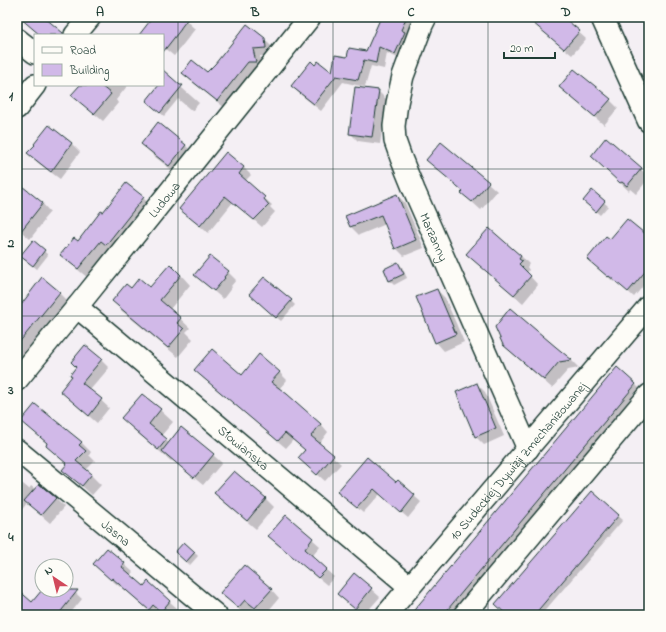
<svg xmlns="http://www.w3.org/2000/svg" width="666" height="632" viewBox="0 0 666 632" font-family="'Indie Flower',sans-serif">
<style>
.shadow{fill:#0003}
.building{fill:#d1b9e8;stroke:#1f3d34}
.lines{fill:none;stroke-linecap:round;stroke-linejoin:round}
.minor-casing{stroke:#1f3d34;stroke-width:24}
.major-casing{stroke:#1f3d34;stroke-width:25}
.minor{stroke:#fdfcf7;stroke-width:21}
.major{stroke:#fdfcf7;stroke-width:22}
.grid{fill:none;stroke:#1f3d34;stroke-width:1;stroke-opacity:0.55}
.labels{text-anchor:middle;stroke-width:3.5;stroke-linejoin:round;paint-order:stroke}
.street-label{font-size:13px;fill:#1f3d34;stroke:#fdfcf7}
.neatline{fill:none;stroke:#1f3d34;stroke-width:1.5}
.grid-label{font-size:13px;text-anchor:middle;font-weight:bold;fill:#1f3d34}
</style>
<rect width="100%" height="100%" fill="#f4eff4"/>
<filter id="ink" filterUnits="userSpaceOnUse"><feTurbulence type="fractalNoise" baseFrequency=".025" numOctaves="2"/><feDisplacementMap in="SourceGraphic" scale="8" xChannelSelector="R" yChannelSelector="G"/><feConvolveMatrix kernelMatrix="1 2 1 2 8 2 1 2 1" color-interpolation-filters="sRGB"/></filter>
<g filter="url(#ink)">
<g class="shadow">
<polygon points="153,17 182,17 195,29 174,56 163,47 163,35 149,35 150,20"/>
<polygon points="382,17 417,17 402,60 387,53 384,69 371,66 365,87 343,82 321,111 300,94 292,86 316,66 332,74 348,59 366,52"/>
<polygon points="526,17 562,17 586,39 572,55"/>
<polygon points="649,28 649,37 645,32"/>
<polygon points="264,39 272,47 273,56 260,56 263,69 225,108 191,81 183,73 207,73"/>
<polygon points="166,74 199,103 192,111 178,99 164,116 151,105 161,85 163,85 163,77"/>
<polygon points="86,85 128,85 116,100 118,103 103,121 81,103 73,95"/>
<polygon points="560,87 610,100 618,108 604,125 569,95"/>
<polygon points="378,91 386,99 380,144 358,141 350,133"/>
<polygon points="159,124 186,146 198,158 182,178 154,156 142,144"/>
<polygon points="49,126 72,144 80,152 60,179 37,162 29,153 36,145"/>
<polygon points="441,143 488,183 497,191 481,210 471,201 464,192 436,168"/>
<polygon points="600,164 641,169 649,178 636,194 630,189 629,191"/>
<polygon points="244,168 251,175 245,181 272,205 270,207 275,212 262,227 233,202 208,233 188,216 181,209"/>
<polygon points="17,190 42,203 50,212 43,220 44,221 30,239 17,228"/>
<polygon points="592,192 608,206 600,215 588,205"/>
<polygon points="397,195 405,203 424,248 404,256 396,248 386,224 359,235 351,227 346,217"/>
<polygon points="143,198 153,207 88,278 71,264 62,255 78,242"/>
<polygon points="649,238 649,279 634,297 615,280 614,282 594,265 610,241"/>
<polygon points="33,241 48,255 37,269 25,259"/>
<polygon points="467,254 521,256 529,264 527,267 529,270 527,273 538,285 523,303 476,262"/>
<polygon points="398,263 402,267 407,278 394,285 390,281 385,270"/>
<polygon points="228,272 236,280 231,286 232,287 223,299 204,283"/>
<polygon points="181,275 190,285 170,309 190,328 186,332 193,339 178,357 122,311 113,301 131,290 150,288"/>
<polygon points="437,290 445,298 464,342 444,351 436,342"/>
<polygon points="59,293 67,301 17,363 17,312"/>
<polygon points="254,298 291,301 295,305 281,321"/>
<polygon points="510,309 571,360 579,368 568,370 552,388 512,353 503,345"/>
<polygon points="101,360 109,368 90,390 109,408 97,423 69,399 74,376"/>
<polygon points="195,370 242,376 279,372 287,380 279,389 321,424 328,432 319,444 341,464 325,481 299,458 306,450 293,440 286,448 203,378"/>
<polygon points="477,384 485,392 504,436 484,445 476,437 457,392"/>
<polygon points="636,385 639,388 450,615 411,615"/>
<polygon points="143,395 160,410 173,422 161,436 169,443 182,428 213,455 222,463 203,485 172,460 171,461 135,431 123,418"/>
<polygon points="23,421 81,442 91,452 89,455 95,461 86,470 101,485 92,495 74,479 64,469 68,465 47,446 48,444"/>
<polygon points="234,472 266,499 274,507 256,529 224,502 216,493"/>
<polygon points="17,479 29,489 31,486 35,489 55,498 64,507 50,523 27,503 17,516"/>
<polygon points="398,482 421,502 408,518 380,494 363,513 339,492 396,484"/>
<polygon points="592,493 623,520 541,615 499,615"/>
<polygon points="269,536 312,539 320,546 312,557 334,577 327,585 277,544"/>
<polygon points="107,549 133,572 130,575 144,587 148,583 185,615 165,615 162,613 160,615 154,615 121,586 120,587 102,572"/>
<polygon points="194,552 198,556 190,565 180,556"/>
<polygon points="66,584 82,599 69,615 17,615 17,590 33,603 44,590 66,590"/>
<polygon points="271,589 279,598 265,615 263,615 254,607 247,615 245,615 221,593"/>
<polygon points="371,589 380,597 364,615 362,615 347,602"/>
<polygon points="191,612 196,615 189,615"/>
</g>
<g class="building">
<polygon points="19,17 44,17 63,33 63,35 40,35"/>
<polygon points="153,17 189,17 180,29 181,29 163,52 163,35 139,35"/>
<polygon points="381,17 407,17 401,30 405,32 395,54 379,47 376,63 364,60 358,80 336,76 314,104 291,86 311,61 315,65 318,61 332,72 335,55 347,57 349,48 366,51"/>
<polygon points="526,17 563,17 580,31 564,49"/>
<polygon points="247,24 265,38 266,48 253,49 256,62 248,62 217,101 182,73 192,60 207,72 215,64"/>
<polygon points="574,69 611,99 595,117 559,87"/>
<polygon points="163,70 180,85 183,85 160,113 146,101 159,85 163,85"/>
<polygon points="80,85 100,85 111,94 94,114 71,95"/>
<polygon points="355,87 379,90 372,137 349,134"/>
<polygon points="158,122 186,145 169,166 141,144"/>
<polygon points="49,125 72,143 51,172 27,153 35,145 34,144"/>
<polygon points="606,137 642,168 627,186 622,182 620,183 591,156"/>
<polygon points="441,142 489,182 472,202 461,193 463,191 426,160"/>
<polygon points="226,152 244,167 239,174 265,197 264,199 269,205 254,220 225,196 200,226 179,209"/>
<polygon points="17,182 43,203 36,212 17,236"/>
<polygon points="126,183 144,197 106,245 101,241 78,269 60,255 74,238 78,241 101,211 103,212"/>
<polygon points="592,190 605,201 596,212 583,201"/>
<polygon points="397,194 416,240 395,249 381,215 350,227 345,216"/>
<polygon points="627,219 649,237 649,267 628,292 609,276 608,277 587,259 606,236 610,239"/>
<polygon points="489,228 521,256 519,259 522,261 519,264 531,276 514,295 466,254"/>
<polygon points="33,240 45,250 33,266 20,256"/>
<polygon points="210,256 229,271 224,277 225,278 214,291 194,275"/>
<polygon points="398,262 404,274 389,281 384,269"/>
<polygon points="170,264 181,275 160,300 181,318 177,323 184,329 168,348 112,301 126,284 131,288 139,278 150,287"/>
<polygon points="42,277 60,292 17,345 17,310"/>
<polygon points="264,277 292,300 276,318 249,294"/>
<polygon points="437,289 456,334 435,343 416,297"/>
<polygon points="510,308 556,347 572,360 559,362 544,380 503,345 495,327"/>
<polygon points="85,345 102,359 82,383 102,399 89,416 60,391 72,376 70,375 76,367 71,362"/>
<polygon points="212,349 242,375 259,354 280,372 271,382 287,394 321,424 311,436 334,455 317,475 298,458 305,450 285,433 278,441 194,370"/>
<polygon points="617,367 636,384 443,615 410,615"/>
<polygon points="477,383 496,428 475,437 456,392"/>
<polygon points="142,394 161,409 149,424 167,439 158,450 121,418"/>
<polygon points="35,404 82,442 79,445 86,451 76,461 92,474 82,486 62,470 67,464 46,446 47,443 21,421"/>
<polygon points="181,427 214,454 194,478 162,451"/>
<polygon points="367,457 396,482 398,480 415,495 401,513 374,489 357,508 337,492"/>
<polygon points="234,471 266,498 247,521 214,493"/>
<polygon points="39,484 56,498 41,515 24,501"/>
<polygon points="592,491 619,515 534,615 507,615 495,604"/>
<polygon points="286,515 313,538 305,549 327,569 318,578 268,536"/>
<polygon points="184,542 195,552 186,562 175,552"/>
<polygon points="107,548 125,563 122,567 144,586 148,581 170,601 161,612 153,605 149,610 112,578 111,580 93,564"/>
<polygon points="244,565 272,589 255,608 245,600 238,608 220,593"/>
<polygon points="354,573 372,588 355,609 337,594"/>
<polygon points="17,589 32,602 42,590 78,590 58,615 17,615"/>
</g>
<g class="lines">
<g class="minor-casing">
<g id="minor">
<path id="s1" d="M426,17l-4,8 -19,51 -6,27 -3,23 1,15 6,17 13,32 114,259"/>
<polyline points="75,35 90,17"/>
<polyline points="17,39 35,53"/>
<polyline points="17,108 35,85"/>
<path id="s2" d="M77,307l333,280"/>
<path id="s3" d="M17,380l60,-73 233,-290"/>
<path id="s4" d="M17,450l199,165"/>
<path id="s5" d="M386,615l263,-309"/>
<polyline points="464,615 649,395"/>
</g>
</g>
<g class="major-casing">
<polyline id="major" points="602,17 649,121"/>
</g>
<use href="#minor" class="minor"/>
<use href="#major" class="major"/>
</g>
</g>
<path class="grid" d="M178,17v598M333,17v598M488,17v598M17,169h632M17,316h632M17,463h632"/>
<g class="labels">
<g class="street-label">
<text dy="5" stroke="none"><textPath href="#s3" startOffset="233">Ludowa</textPath></text>
<text dy="5" stroke="none"><textPath href="#s1" startOffset="233">Marzanny</textPath></text>
<text dy="5" stroke="none"><textPath href="#s2" startOffset="218">Słowiańska</textPath></text>
<text dy="5" stroke="none"><textPath href="#s5" startOffset="203">10 Sudeckiej Dywizji Zmechanizowanej</textPath></text>
<text dy="5" stroke="none"><textPath href="#s4" startOffset="129">Jasna</textPath></text>
</g>
</g>
<rect width="666" height="632" fill="none" stroke="#fdfcf7" stroke-width="44"/>
<rect x="34" y="34" width="130" height="52" fill="#fdfcf7" stroke="#a4b0a9"/>
<rect x="42" y="47" width="20" height="6" fill="#fdfcf7" stroke="#a4b0a9"/>
<text x="70" y="54" font-size="12" fill="#1f3d34">Road</text>
<rect x="42" y="64" width="20" height="12" fill="#d1b9e8" stroke="#a4b0a9"/>
<text x="70" y="74" font-size="12" fill="#1f3d34">Building</text>
<g transform="translate(54 578) rotate(325)"><circle r="19" fill="#fdfcf7" stroke="#a4b0a9"/>
<path d="M0-3L7 15L0 10L-7 15Z" fill="#d1495b"/>
<text y="-6" font-size="11" font-weight="bold" text-anchor="middle" fill="#1f3d34">N</text>
</g>
<path d="M504 52v6h51v-6" fill="none" stroke="#1f3d34" stroke-width="2"/>
<text x="510" y="52" font-size="12" fill="#1f3d34" stroke="#fdfcf7" stroke-width="3" paint-order="stroke">20 m</text>
<rect x="22" y="22" width="622" height="588" class="neatline"/>
<g class="grid-label">
<text x="100" y="16">A</text>
<text x="255" y="16">B</text>
<text x="411" y="16">C</text>
<text x="566" y="16">D</text>
<text x="11" y="100">1</text>
<text x="11" y="247">2</text>
<text x="11" y="394">3</text>
<text x="11" y="541">4</text>
</g>
</svg>
